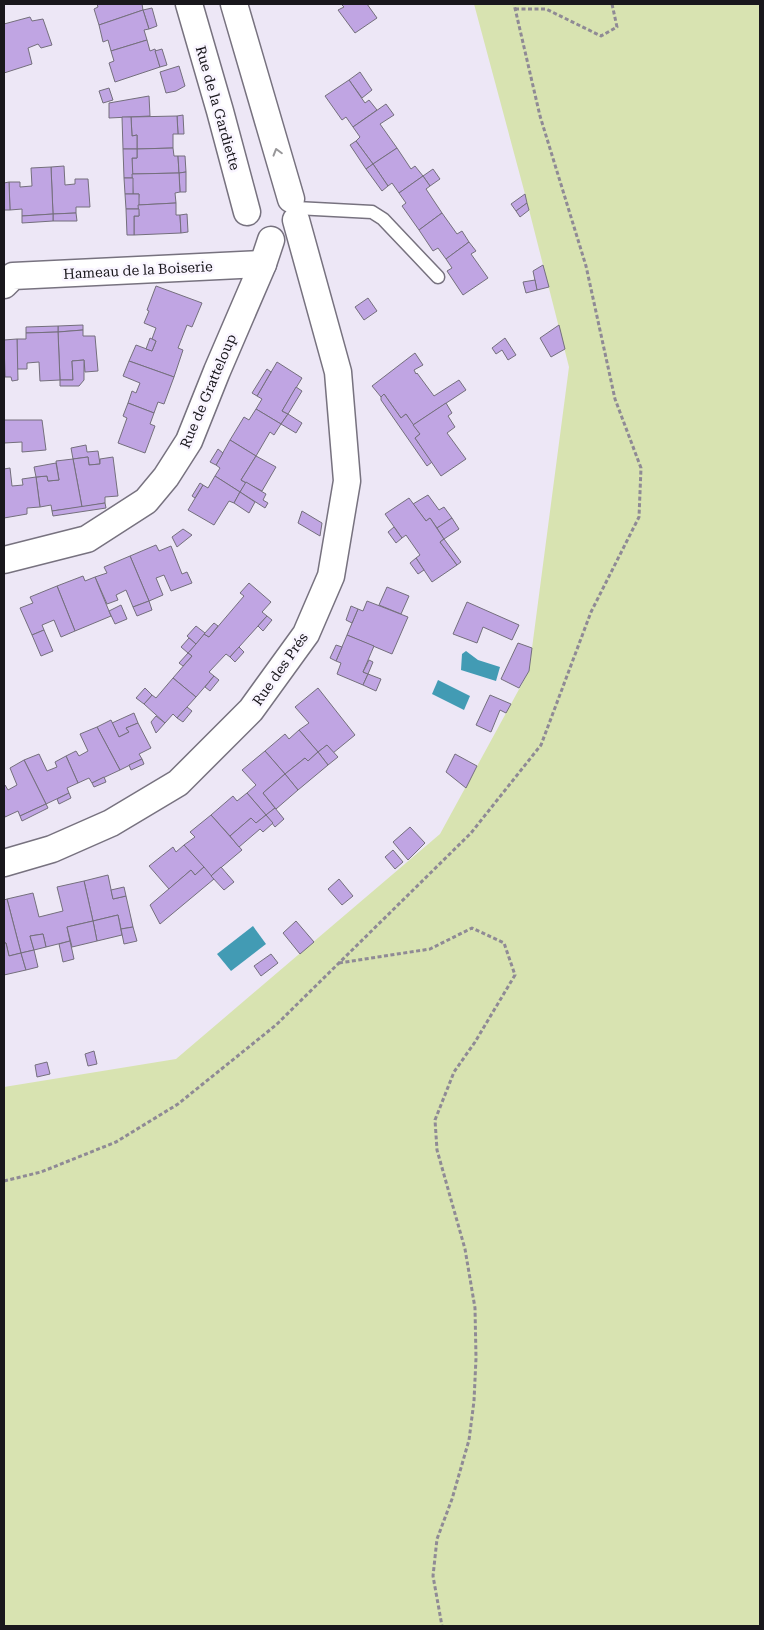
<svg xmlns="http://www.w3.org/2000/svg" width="764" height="1630" viewBox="0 0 764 1630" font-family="'Roboto Serif',serif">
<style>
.green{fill:#d8e3b1}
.water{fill:#429bb4}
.building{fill:#c0a5e3;stroke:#746f7c}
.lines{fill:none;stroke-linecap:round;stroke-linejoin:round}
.service-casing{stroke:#77727f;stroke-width:15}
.minor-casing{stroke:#77727f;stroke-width:29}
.path{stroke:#8f8a95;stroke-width:3;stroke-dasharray:4 2.5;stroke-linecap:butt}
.service{stroke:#fff;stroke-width:12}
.minor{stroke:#fff;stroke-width:26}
.oneway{stroke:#989799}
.labels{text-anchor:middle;stroke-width:5;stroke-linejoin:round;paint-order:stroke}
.street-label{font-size:14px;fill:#19171c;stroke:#f9f5ff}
</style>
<rect width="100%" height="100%" fill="#ede7f6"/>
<polygon class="green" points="474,4 760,4 760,1626 4,1626 4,1087 176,1059 440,834 529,671 569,367 525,194"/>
<g class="water">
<polygon points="466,651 478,660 500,667 496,681 461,670 462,654"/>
<polygon points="438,680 470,696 464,710 432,694"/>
<polygon points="253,926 266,944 231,971 217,954"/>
</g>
<g class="building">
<polygon points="97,4 142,4 143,10 99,25 94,9 98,7"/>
<polygon points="341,4 367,4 377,18 355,33 338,10 344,7"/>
<polygon points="152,8 157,26 149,29 143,10"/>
<polygon points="143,10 149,29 144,30 147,40 111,51 108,40 103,42 99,25"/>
<polygon points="30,17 32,21 43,19 52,45 41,48 38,44 28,48 32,64 4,73 4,24"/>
<polygon points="147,40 150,51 155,49 160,67 115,82 109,63 114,61 111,51"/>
<polygon points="162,49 167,65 160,67 155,51"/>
<polygon points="179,66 185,86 176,91 166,93 160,72"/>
<polygon points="360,72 372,90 362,98 349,80"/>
<polygon points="349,80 365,103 369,100 377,110 353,127 346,117 342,120 325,96"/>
<polygon points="109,88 113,100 103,103 99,91"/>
<polygon points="149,96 150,116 109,118 109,103"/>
<polygon points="386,104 394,115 380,124 397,148 373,164 356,141 360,137 353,127"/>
<polygon points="183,115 184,134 178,134 177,116"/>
<polygon points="177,116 178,134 173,134 173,148 137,149 137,135 132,136 131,117"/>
<polygon points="122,117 131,117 132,136 137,135 137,149 123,149"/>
<polygon points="356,141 373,164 366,169 350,145"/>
<polygon points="173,148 174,156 178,156 179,173 132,174 132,158 137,158 137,149"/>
<polygon points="397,148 411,169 415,166 423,176 399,193 392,183 388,186 373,164"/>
<polygon points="123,149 137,149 137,158 132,158 133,178 124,178"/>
<polygon points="178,156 185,156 186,172 179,173"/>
<polygon points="373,164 388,186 382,191 366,169"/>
<polygon points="64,166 65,185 75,184 75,179 88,179 90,207 76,207 76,213 53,214 51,167"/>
<polygon points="51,167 53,214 22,216 22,209 10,210 9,182 20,182 20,187 32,186 31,168"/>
<polygon points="433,169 440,179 430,186 423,176"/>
<polygon points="186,172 186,192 180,192 179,173"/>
<polygon points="179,173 180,192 175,193 176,203 138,205 139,194 133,194 132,174"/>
<polygon points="423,176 430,186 426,189 442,213 419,230 402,206 406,203 399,193"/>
<polygon points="124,178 133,178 133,194 125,194"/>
<polygon points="9,182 10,210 4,210 4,183"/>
<polygon points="125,194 139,194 139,209 126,209"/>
<polygon points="525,194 527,203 516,211 511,204"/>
<polygon points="176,203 176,215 180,215 181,233 134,235 134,216 139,216 138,205"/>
<polygon points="527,203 529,210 520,217 516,211"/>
<polygon points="126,209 139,209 139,216 134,216 134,235 127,235"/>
<polygon points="76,213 77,221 53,221 53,214"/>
<polygon points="442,213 457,234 462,231 469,242 446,259 438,248 433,251 419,230"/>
<polygon points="53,214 53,221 22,223 22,216"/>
<polygon points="187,214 188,232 181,233 180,215"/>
<polygon points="469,242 476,251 471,254 488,278 463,295 447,271 452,268 446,259"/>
<polygon points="543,265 549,287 537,290 533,271"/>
<polygon points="535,280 537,290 526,293 523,282"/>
<polygon points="156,286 202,303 192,327 187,325 178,348 183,350 174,377 129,361 136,345 152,351 156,341 152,339 156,328 144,323 149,311 147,310"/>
<polygon points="368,298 377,311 364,320 355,307"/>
<polygon points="83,325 83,330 58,332 58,326"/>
<polygon points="559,325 565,349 551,357 540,338"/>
<polygon points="58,326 58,332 26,333 26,327"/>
<polygon points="83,330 83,336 95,336 98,371 85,372 84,360 72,361 73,380 60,380 58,332"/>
<polygon points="58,332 60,380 40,381 39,362 27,363 27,369 17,369 17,339 26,339 26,333"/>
<polygon points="150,338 156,341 152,351 146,349"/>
<polygon points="505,338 516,355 508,360 502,350 496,354 492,348"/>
<polygon points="17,339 18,380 12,381 11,377 5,377 4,340"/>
<polygon points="415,353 423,365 414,370 416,374 417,373 434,396 459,380 466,390 413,425 406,414 401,418 384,394 381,397 372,386"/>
<polygon points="84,360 84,380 79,386 60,386 60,380 73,380 72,361"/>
<polygon points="129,361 174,377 164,404 158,402 154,413 128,403 132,391 136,393 140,383 123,376"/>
<polygon points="277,362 302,378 282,411 288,414 281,424 256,409 262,399 257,396"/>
<polygon points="267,369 271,372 257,396 252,393"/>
<polygon points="296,387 302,391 288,414 282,411"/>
<polygon points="384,394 401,418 406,414 420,434 415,438 432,462 427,466 381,400 381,397"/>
<polygon points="128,403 154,413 150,424 155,426 145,453 118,443 127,418 123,416"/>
<polygon points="446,403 452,413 448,416 455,427 447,433 466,459 441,476 415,438 420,434 413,425"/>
<polygon points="256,409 281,424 274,435 270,432 256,456 230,440 244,417 249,420"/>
<polygon points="288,414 302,423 296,433 281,424"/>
<polygon points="4,420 42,420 46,450 22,452 22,442 4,443"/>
<polygon points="230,440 256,456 241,480 246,483 240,492 215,476 220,468 216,465"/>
<polygon points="86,445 87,452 98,451 100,464 89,465 88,457 73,459 71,448"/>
<polygon points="218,449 223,453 216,465 210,462"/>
<polygon points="256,456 276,467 262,491 241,480"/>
<polygon points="88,457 89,465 100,464 100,459 113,457 118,496 105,497 105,503 82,507 73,459"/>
<polygon points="73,459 82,507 52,511 51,505 40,507 36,477 47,476 48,481 59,480 56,461"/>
<polygon points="56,463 59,480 48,481 47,476 36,477 34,467"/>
<polygon points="10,468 12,486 23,485 22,479 36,477 40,507 27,508 27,514 4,518 4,469"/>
<polygon points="215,476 240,492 234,503 229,501 214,525 188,510 203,485 208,488"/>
<polygon points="246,482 266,494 263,500 268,503 265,508 240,492"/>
<polygon points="200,483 203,485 195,498 192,496"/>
<polygon points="240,492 255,502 249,513 234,503"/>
<polygon points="428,495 439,510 444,507 452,518 437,528 430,518 426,521 413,504"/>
<polygon points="409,498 426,521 430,518 444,539 440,542 457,565 432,582 416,558 420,555 406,535 402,538 385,514"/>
<polygon points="105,503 106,508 53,516 52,511"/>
<polygon points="302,511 322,523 320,536 298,523"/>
<polygon points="452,518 459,529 444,539 437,528"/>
<polygon points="394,527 402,538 396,543 388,532"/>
<polygon points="183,529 192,535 177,547 172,537"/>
<polygon points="444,539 461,562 457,565 440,542"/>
<polygon points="156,545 159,551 171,546 182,574 187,572 192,583 171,591 164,575 156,578 163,595 149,601 130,556"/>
<polygon points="130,556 149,601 133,607 126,590 116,595 118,600 107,604 95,577 107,573 104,567"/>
<polygon points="416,558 424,570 418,574 410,563"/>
<polygon points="83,576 85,581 95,577 111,616 75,631 57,586"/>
<polygon points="249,583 271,602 262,612 267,616 230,657 226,654 209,672 214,676 196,697 173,678 192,656 188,653 204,634 209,637 244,596 240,593"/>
<polygon points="57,586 75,631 61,637 54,620 42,625 44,630 32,635 20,608 33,603 30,597"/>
<polygon points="387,587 409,596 401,614 379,605"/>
<polygon points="149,601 152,610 137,616 133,607"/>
<polygon points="367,601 408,617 392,654 347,635 358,609 363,611"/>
<polygon points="467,602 519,625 512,640 483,627 477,643 453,634"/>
<polygon points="121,605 127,619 115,624 109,611"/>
<polygon points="351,606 358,609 352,623 346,620"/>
<polygon points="267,616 272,620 263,631 258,626"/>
<polygon points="214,623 218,626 209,637 204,634"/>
<polygon points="196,626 205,633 196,644 187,636"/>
<polygon points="44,630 53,651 41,656 32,635"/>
<polygon points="347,635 374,646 363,672 368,674 363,685 337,674 341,663 336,661"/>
<polygon points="189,638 196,644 188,653 181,647"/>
<polygon points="518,643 532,648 529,671 519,688 501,679"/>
<polygon points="336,645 342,647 336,661 330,658"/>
<polygon points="239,647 244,652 235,662 230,657"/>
<polygon points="188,653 192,656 183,666 179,663"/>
<polygon points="369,660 373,662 368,674 363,672"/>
<polygon points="368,674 381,679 376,691 363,685"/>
<polygon points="214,676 219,680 210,691 205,687"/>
<polygon points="173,678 196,697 177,718 173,714 165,723 144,704 152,695 156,698"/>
<polygon points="145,688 152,695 144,704 136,698"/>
<polygon points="318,688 355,735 333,753 327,745 318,752 299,730 309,723 295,707"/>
<polygon points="490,695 511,704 506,713 500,710 491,732 476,725"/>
<polygon points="187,707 192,711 183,722 177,718"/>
<polygon points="134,713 138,723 126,728 129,732 119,737 112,723"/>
<polygon points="156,716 165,723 156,733 151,722"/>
<polygon points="111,720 119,737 129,732 126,728 138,723 151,748 139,754 142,759 120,770 97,727"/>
<polygon points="97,727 120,770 92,783 89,778 78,783 66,756 76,751 79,756 88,751 80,734"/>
<polygon points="299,730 318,752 308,761 305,758 285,774 265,751 285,734 289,739"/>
<polygon points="327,745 338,757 328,765 318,752"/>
<polygon points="265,751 285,774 263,793 275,808 266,815 247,793 256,785 242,770"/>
<polygon points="318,752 328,765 298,790 285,774 305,758 308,761"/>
<polygon points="39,754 47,771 57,767 55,762 66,756 78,783 67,788 69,793 46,804 24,760"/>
<polygon points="455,754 477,766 466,788 446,772"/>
<polygon points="142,759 144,764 131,770 129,765"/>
<polygon points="24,760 46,804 20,816 18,811 5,817 4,813 4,786 5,785 8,790 17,785 10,768"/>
<polygon points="285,774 298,790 276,809 263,793"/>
<polygon points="104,777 106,782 94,787 92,783"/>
<polygon points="69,793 71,798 59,804 57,799"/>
<polygon points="247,793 266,815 256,823 251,818 230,836 211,815 233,796 237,801"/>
<polygon points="46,804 48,808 22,821 20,816"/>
<polygon points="275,808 284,819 275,827 266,815"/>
<polygon points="211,815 242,850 211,876 184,845 195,837 190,832"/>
<polygon points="266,815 273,823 263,832 260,829 239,847 230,836 251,818 256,823"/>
<polygon points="410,827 425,843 408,860 393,842"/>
<polygon points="184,845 204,867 195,875 191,870 169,889 149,866 173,847 176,852"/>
<polygon points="393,850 403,862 395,869 385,857"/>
<polygon points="204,867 214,879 160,924 150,905 191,870 195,875"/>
<polygon points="221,867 234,882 224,890 211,876"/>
<polygon points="108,875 113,899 126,896 133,927 121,929 118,915 93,921 84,881"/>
<polygon points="339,879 353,896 342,905 328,889"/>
<polygon points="84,881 93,921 67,927 70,941 46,947 43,934 30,936 34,950 21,953 7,899 33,893 39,917 63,911 57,887"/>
<polygon points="124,887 126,896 113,899 111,890"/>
<polygon points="7,899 21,953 9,956 6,943 4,943 4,900"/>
<polygon points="118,915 122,935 97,941 93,921"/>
<polygon points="93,921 97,941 72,947 67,927"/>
<polygon points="296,921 314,942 300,954 283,933"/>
<polygon points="133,927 137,941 124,944 121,929"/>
<polygon points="43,934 46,947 34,950 30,936"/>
<polygon points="70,941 74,959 63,962 59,944"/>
<polygon points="4,943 6,943 9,956 21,953 26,970 4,975"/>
<polygon points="34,950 38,967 26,970 21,953"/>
<polygon points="271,954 278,963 261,976 254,966"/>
<polygon points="94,1051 97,1064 88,1066 85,1054"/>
<polygon points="47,1062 50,1074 37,1077 35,1065"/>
</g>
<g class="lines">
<g class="service-casing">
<polyline id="service" points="296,208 372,212 383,219 438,277"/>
</g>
<g class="minor-casing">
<g id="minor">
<polyline points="189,4 220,111 247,212"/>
<polyline points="234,4 291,199"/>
<polyline points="4,285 13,276 263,264"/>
<polyline points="4,560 87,539 146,501 166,477 189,441 217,371 263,264 271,240"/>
<polyline points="4,863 52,849 111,823 178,783 251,710 306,634 331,576 347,481 338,372 296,220"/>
</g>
</g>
<g class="path">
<polyline points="515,9 546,9 601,36 617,27 612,4"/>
<polyline points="339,963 430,949 472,928 504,943 515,975 475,1042 454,1072 435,1120 437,1150 465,1249 475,1308 476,1358 474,1401 469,1440 452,1499 437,1539 433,1576 442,1626"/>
<polyline points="4,1181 41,1172 116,1142 178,1104 276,1025 471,833 541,745 591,612 639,517 641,468 615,399 586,266 540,116 514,4"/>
</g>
<use href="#service" class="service"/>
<use href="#minor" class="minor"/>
</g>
<defs><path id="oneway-chevron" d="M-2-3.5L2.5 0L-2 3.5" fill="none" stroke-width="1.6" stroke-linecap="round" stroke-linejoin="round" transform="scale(1.25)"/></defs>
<use class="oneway" href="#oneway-chevron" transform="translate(277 152) rotate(-106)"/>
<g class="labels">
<g class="street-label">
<text transform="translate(218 108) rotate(74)" y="5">Rue de la Gardiette</text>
<text transform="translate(138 270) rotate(-3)" y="5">Hameau de la Boiserie</text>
<text transform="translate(208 391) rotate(-67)" y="5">Rue de Gratteloup</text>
<text transform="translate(280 669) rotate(-55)" y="5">Rue des Prés</text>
</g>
</g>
<rect width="764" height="1630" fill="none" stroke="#19171c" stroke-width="10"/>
</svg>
